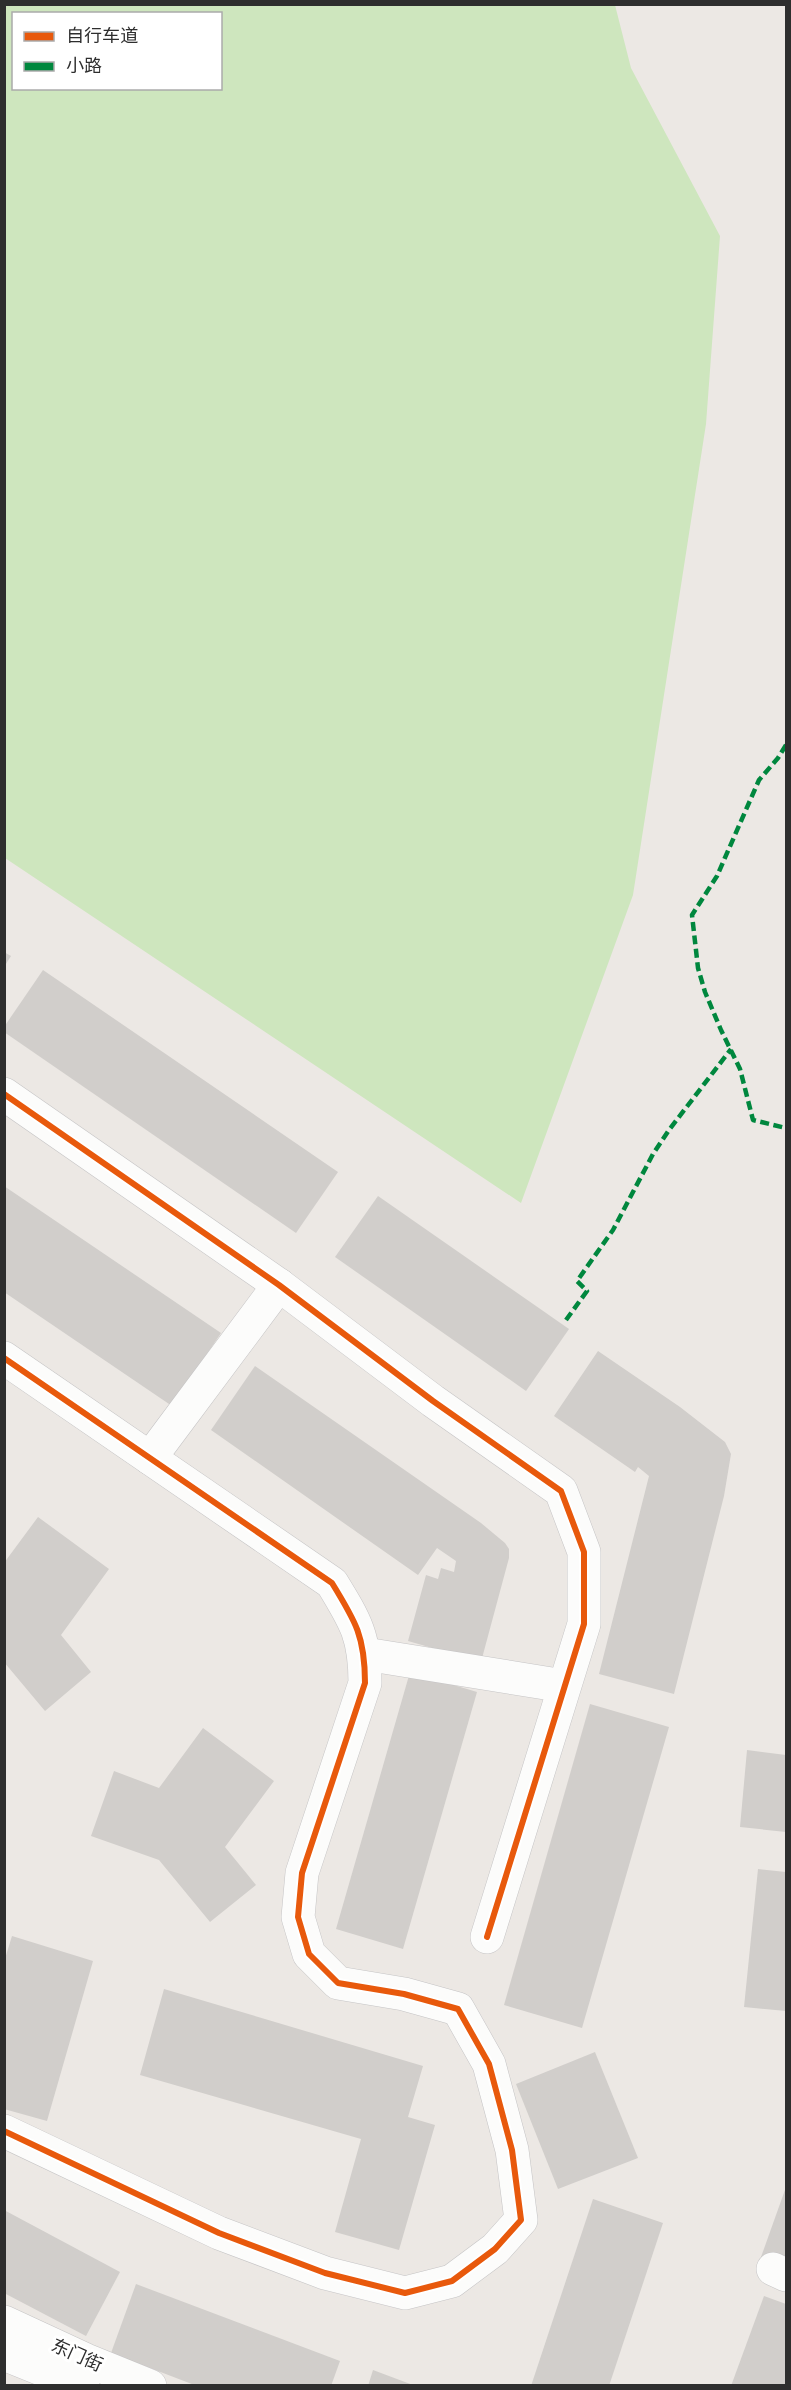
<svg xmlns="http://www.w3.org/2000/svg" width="791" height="2390" viewBox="0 0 791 2390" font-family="Inter,'Noto Sans SC',sans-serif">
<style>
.green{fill:#cee6be;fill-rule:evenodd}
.building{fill:#d1cecb}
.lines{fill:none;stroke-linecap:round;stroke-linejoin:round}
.minor-casing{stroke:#c5c4c5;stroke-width:34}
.minor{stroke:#fcfcfb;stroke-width:33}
.quiet{stroke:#00873e;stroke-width:4.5;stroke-dasharray:9 4.5;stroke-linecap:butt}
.cycleway-casing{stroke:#fff;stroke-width:10}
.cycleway{stroke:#e8590c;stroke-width:6}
.labels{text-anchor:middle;stroke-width:6;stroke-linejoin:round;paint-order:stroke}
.street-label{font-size:18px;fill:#2e2e2e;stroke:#fff}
</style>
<rect width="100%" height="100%" fill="#ece8e4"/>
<path class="green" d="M4,5h611l16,63 89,168 -14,188 -73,471 -112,308 -516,-345zM14,14h206v74h-206z"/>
<g class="building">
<polygon points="4,952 11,956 4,967"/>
<polygon points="43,970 338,1172 296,1233 4,1032 4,1027"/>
<polygon points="4,1186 221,1333 172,1406 4,1292"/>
<polygon points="378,1196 569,1329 526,1391 335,1257"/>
<polygon points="598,1351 680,1407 725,1442 731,1454 724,1496 674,1694 599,1674 649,1476 638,1467 635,1472 554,1416"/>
<polygon points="255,1366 481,1523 505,1543 509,1549 509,1558 481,1662 408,1641 426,1575 438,1579 441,1568 454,1572 456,1561 437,1548 418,1575 211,1430"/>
<polygon points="38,1517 109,1569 61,1635 91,1672 45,1711 4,1662 4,1563"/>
<polygon points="410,1672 477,1692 403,1949 336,1929"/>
<polygon points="590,1704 669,1727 582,2028 504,2005"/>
<polygon points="203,1728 274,1781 225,1847 256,1885 210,1922 159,1860 91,1836 114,1771 159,1788"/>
<polygon points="747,1750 786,1755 786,1832 740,1827"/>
<polygon points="758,1869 786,1872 786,2011 744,2007"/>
<polygon points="12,1936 93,1961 47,2121 4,2109 4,1962"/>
<polygon points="164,1989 423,2066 408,2117 435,2125 399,2250 335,2232 361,2139 140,2075"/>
<polygon points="595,2052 638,2158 558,2189 516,2084"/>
<polygon points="786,2187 786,2266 761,2257"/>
<polygon points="593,2199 663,2223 609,2386 531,2386"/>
<polygon points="4,2210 120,2272 86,2336 4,2293"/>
<polygon points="136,2284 340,2361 331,2386 197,2386 111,2353"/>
<polygon points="764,2296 786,2304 786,2386 731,2386"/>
<polygon points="373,2370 413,2385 413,2386 368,2386"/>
</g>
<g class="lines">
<g class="minor-casing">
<g id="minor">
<polyline points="4,1094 279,1285 433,1401 561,1491 584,1552 584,1624 487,1937"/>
<path d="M4,1358l328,225c24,39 33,54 33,100l-63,190 -4,44 11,37 29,29 66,11 54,15 31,55 23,86 9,70 -26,29 -43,32 -47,12 -80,-20 -106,-40 -215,-102"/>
<polyline points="150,1458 279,1285"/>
<polyline points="365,1654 564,1686"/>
<polyline points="773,2269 786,2275"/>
<polyline points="4,2322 86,2360 150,2386"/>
<polyline points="4,2354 83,2386"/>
</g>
</g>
<use href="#minor" class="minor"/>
<g class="quiet">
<polyline points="786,745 778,758 759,780 717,876 692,915 698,968 705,992 721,1030 740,1069 753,1120 786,1128"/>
<polyline points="566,1320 587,1291 577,1281 613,1230 653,1154 669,1130 731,1049"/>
</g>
<g class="cycleway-casing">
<g id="cycleway">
<polyline points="4,1094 279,1285 433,1401 561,1491 584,1552 584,1624 487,1937"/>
<path d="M4,1358l328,225c24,39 33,54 33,100l-63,190 -4,44 11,37 29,29 66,11 54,15 31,55 23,86 9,70 -26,29 -43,32 -47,12 -80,-20 -106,-40 -215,-102"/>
</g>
</g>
<use href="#cycleway" class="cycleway"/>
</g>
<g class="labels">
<g class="street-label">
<text transform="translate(77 2355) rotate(24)" y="6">东门街</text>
</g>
</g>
<rect width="791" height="2390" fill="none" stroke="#2e2e2e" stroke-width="12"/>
<rect x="12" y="12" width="210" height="78" fill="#ffffff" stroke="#ababab" stroke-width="1.5"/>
<rect x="24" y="32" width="30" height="9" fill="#e8590c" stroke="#ababab" stroke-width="1.5"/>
<text x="66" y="42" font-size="18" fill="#2e2e2e">自行车道</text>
<rect x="24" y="62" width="30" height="9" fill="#00873e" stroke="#ababab" stroke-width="1.5"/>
<text x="66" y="72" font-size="18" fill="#2e2e2e">小路</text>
</svg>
